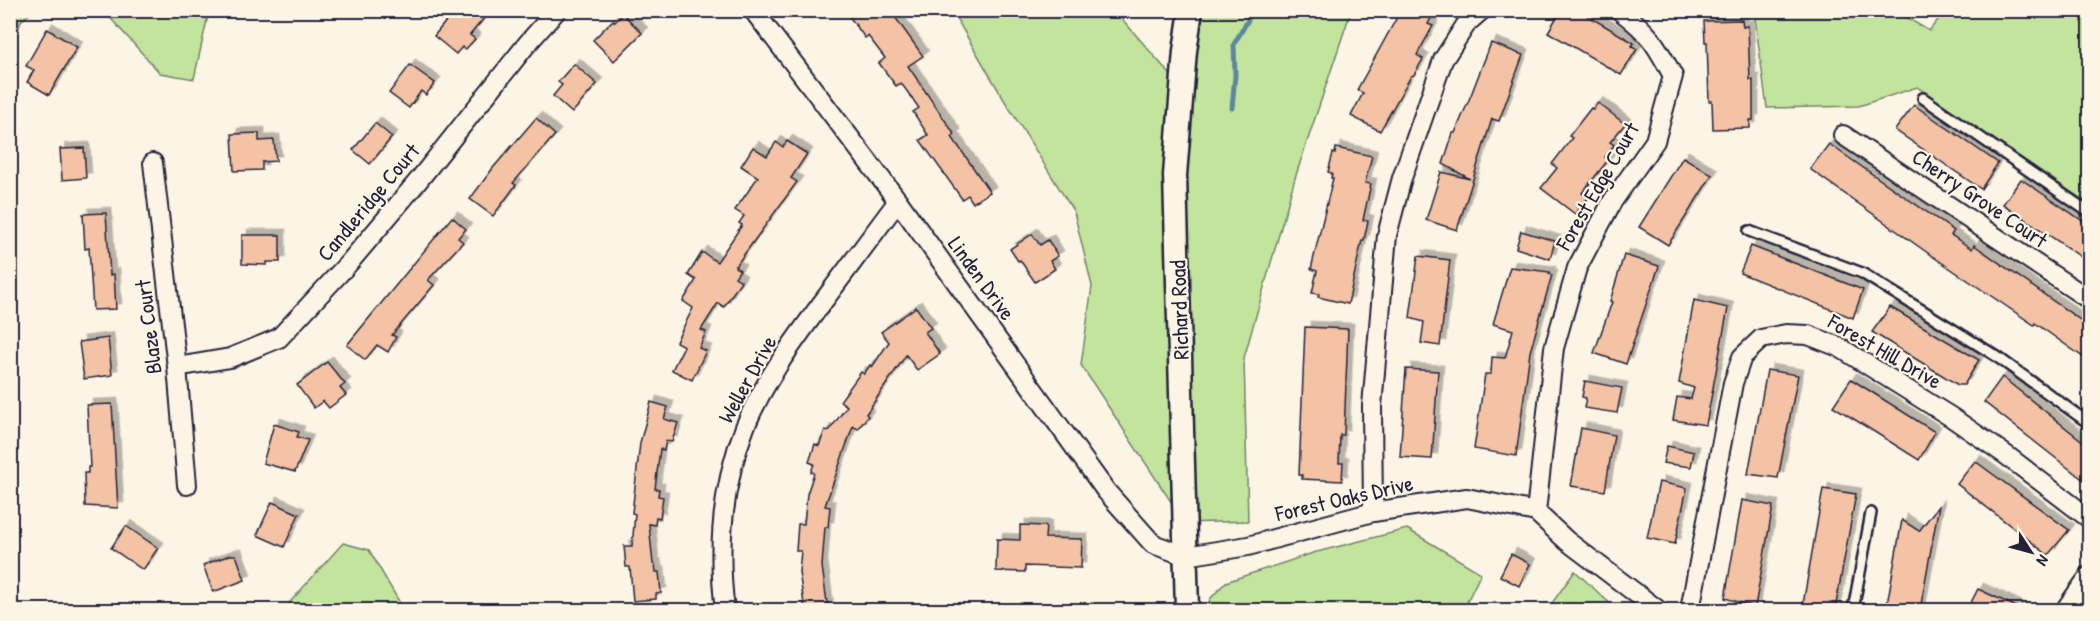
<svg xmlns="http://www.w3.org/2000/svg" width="2100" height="621" viewBox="0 0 2100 621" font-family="'Patrick Hand',sans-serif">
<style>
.green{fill:#c3e49d;stroke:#72836c;stroke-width:1.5}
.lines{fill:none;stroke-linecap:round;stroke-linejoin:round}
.stream{stroke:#5a889d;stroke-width:5}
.building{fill:#f4c2a4;stroke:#22223b;stroke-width:1.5;filter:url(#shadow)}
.service-casing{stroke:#22223b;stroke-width:14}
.minor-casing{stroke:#22223b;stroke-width:22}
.tertiary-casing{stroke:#22223b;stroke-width:27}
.service{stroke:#fcf5e5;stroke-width:9}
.minor{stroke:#fcf5e5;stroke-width:18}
.tertiary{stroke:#fcf5e5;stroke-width:22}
.labels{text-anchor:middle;stroke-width:4.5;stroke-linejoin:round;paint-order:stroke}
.street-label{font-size:22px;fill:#22223b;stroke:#fcf5e5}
</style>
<defs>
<filter id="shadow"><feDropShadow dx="5.5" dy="-5.5" stdDeviation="0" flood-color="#0004"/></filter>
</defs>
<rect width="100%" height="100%" fill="#fcf5e5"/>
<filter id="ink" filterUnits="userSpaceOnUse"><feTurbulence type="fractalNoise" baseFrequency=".0167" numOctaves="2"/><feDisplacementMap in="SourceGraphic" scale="12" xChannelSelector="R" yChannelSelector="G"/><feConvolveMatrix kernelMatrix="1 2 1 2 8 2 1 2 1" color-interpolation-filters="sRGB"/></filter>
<g filter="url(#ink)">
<g class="green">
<polygon points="11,10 33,11 21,21 11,52"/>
<polygon points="104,11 209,11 194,79 160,73"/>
<polygon points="952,11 1115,11 1182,88 1191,11 1351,11 1295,178 1244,358 1248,521 1185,523 1081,365 1092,286 1074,212 1003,98"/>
<polygon points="1754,11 1896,11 1929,31 1945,11 2089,11 2089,204 1917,87 1859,106 1767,108"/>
<polygon points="1407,529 1481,573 1463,610 1205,610 1211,598 1226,582 1313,553"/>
<polygon points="343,543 369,550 404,610 283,610"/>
<polygon points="1575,571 1617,610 1547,610"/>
</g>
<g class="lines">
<polyline class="stream" points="1232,108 1235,75 1234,44 1248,20 1250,10"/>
</g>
<g class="building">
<polygon points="455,10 491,10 470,35 475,39 465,50 462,47 456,54 434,36"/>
<polygon points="856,10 890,10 923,56 908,66 955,135 952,137 990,192 973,203 968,195 962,199 920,140 928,135 913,112 919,108 901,83 896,86 879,63 885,58 868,36 865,38 849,16"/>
<polygon points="1401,10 1435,10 1428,24 1433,26 1417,55 1423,59 1414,75 1411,76 1380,131 1351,116 1363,93 1357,90"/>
<polygon points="1561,10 1578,10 1634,43 1632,46 1637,49 1621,75 1548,32"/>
<polygon points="623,14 642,33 614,61 593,40 613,20 615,22"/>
<polygon points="1742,20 1743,27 1748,26 1750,80 1753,80 1753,120 1750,120 1750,128 1713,129 1712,101 1709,101 1707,42 1705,42 1704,21"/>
<polygon points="47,29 77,47 49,95 27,82 34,70 26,66"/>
<polygon points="1491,43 1523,55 1499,121 1492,119 1457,230 1426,220 1441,172 1470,179 1443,164 1453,133 1455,133 1471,95"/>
<polygon points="574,64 597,84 572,113 553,96 562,85 558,82"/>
<polygon points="410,65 435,83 426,95 421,91 409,108 389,93"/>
<polygon points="1598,103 1625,124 1610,142 1614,145 1605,157 1609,159 1582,193 1588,198 1575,214 1541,188 1557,168 1552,164 1572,138 1569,136 1591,108 1593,109"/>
<polygon points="1914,105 1998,163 1981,189 1895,130"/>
<polygon points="536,118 555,135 513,183 516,185 493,216 470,199 493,168"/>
<polygon points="375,123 392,137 370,164 353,150"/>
<polygon points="259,133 259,141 274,140 276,161 262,162 262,170 234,171 232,134"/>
<polygon points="787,141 807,154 791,178 797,182 735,267 740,270 735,277 741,281 724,307 718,303 701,330 706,332 699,348 706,351 692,380 672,370 684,346 676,342 693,308 683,301 696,280 688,275 702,252 717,262 742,225 739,223 744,216 735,210 758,177 741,166 753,147 767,156 776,142 783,147"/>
<polygon points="1829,144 1954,231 1951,235 1972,249 1974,245 2090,327 2090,362 2035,323 2034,325 1932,256 1810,169"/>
<polygon points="84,148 86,178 62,180 60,149"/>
<polygon points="1336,148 1372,156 1365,183 1371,184 1363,220 1368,221 1364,240 1362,240 1348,304 1318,297 1319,294 1312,293 1317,271 1311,269 1333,178 1331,178 1332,173 1328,172 1333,153 1335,154"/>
<polygon points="1683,157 1712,175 1668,245 1639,227"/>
<polygon points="2021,179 2090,226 2090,263 2003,204"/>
<polygon points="106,213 110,275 114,274 116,309 93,310 89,248 85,249 83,214"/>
<polygon points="452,217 466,229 458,238 463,242 428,280 434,285 392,335 396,337 388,352 377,345 365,360 347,345"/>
<polygon points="1521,231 1555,241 1550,259 1516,248"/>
<polygon points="1032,234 1040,245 1048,240 1058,256 1050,261 1055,269 1035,282 1020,260 1018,261 1010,249"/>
<polygon points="242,235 280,235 280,262 267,262 267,265 242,264"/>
<polygon points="1751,246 1863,290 1853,318 1740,273"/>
<polygon points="1624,255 1659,266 1626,364 1594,353 1612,302 1610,301"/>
<polygon points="1418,256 1450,260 1440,346 1421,343 1424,322 1410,318"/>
<polygon points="1510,267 1550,272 1549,274 1552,275 1530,352 1516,456 1474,449 1485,374 1491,374 1492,357 1505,358 1513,330 1493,324"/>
<polygon points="1694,300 1728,308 1706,425 1673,420 1677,397 1691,399 1694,388 1679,383"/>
<polygon points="916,307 931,328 925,332 940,354 917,370 906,355 866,414 868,416 858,429 853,426 825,506 830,507 828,527 825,527 822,566 828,610 805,610 799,572 801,551 796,551 798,524 804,524 807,494 814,473 811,472 814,464 809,462 815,444 819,446 825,430 829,431 847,406 840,401 861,372 864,374 870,365 872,367 889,342 881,332"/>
<polygon points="1890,307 1979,360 1964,385 1958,385 1872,332"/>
<polygon points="1305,327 1348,329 1344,435 1340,435 1339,463 1343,463 1342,481 1302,479 1302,475 1299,475"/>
<polygon points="108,338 112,375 84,379 79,342"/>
<polygon points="327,362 345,384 340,388 346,395 329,408 323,401 314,408 297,385"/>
<polygon points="1406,369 1438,371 1432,459 1400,457"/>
<polygon points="1767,370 1798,375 1778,478 1748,474"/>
<polygon points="2002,377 2090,447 2090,485 1984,402"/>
<polygon points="1851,379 1935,432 1919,460 1833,406"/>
<polygon points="1585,381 1622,388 1617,413 1584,408 1586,398 1582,397"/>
<polygon points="651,402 668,407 664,419 678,423 672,442 666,441 664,450 660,449 655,489 659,489 658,496 663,497 660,518 656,517 655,525 649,524 653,564 655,564 656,572 659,572 661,593 656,594 656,599 633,601 630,567 626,567 624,546 632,546 635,514 632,513 640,443"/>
<polygon points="112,404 118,508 85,506 84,473 88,473 88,467 90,467 87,405"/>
<polygon points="274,424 299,432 297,437 308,440 295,472 263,463"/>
<polygon points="1581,428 1614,435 1605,491 1571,486"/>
<polygon points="1667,446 1694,452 1691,467 1663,463"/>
<polygon points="1975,461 2069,530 2048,555 1957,484"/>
<polygon points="1659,482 1687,488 1675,544 1647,538"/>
<polygon points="1823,489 1856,494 1835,610 1802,610"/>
<polygon points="1742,500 1773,506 1755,607 1725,598"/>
<polygon points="272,502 299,514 284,547 257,535"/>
<polygon points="1939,505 1920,610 1886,610 1902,520 1919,531"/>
<polygon points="1020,525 1046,526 1045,538 1082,539 1081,568 1025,566 1025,572 996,571 997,539 1020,540"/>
<polygon points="126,526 158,548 143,570 111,548"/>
<polygon points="1511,554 1530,564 1519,586 1500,576"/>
<polygon points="230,555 236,555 245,580 213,592 203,565"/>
<polygon points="1978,589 2023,610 1967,610"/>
</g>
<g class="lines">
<g class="service-casing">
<g id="service">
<polyline points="1923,98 2090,213"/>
<polyline points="1749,231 1862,273 1996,356 2090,424"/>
<polyline points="1853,610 1871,513"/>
</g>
</g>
<g class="minor-casing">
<g id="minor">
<polyline points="753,10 898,201 1106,491 1153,544 1186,556 1248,546 1373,512 1467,498 1536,512 1567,541 1658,610"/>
<polyline points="1843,135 2090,300"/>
<polyline points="153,163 177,367 187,485"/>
<polyline points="177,367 230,358 279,338 348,264 418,181 527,44 557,10"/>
<polyline points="1373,512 1372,406 1387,235 1402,178 1443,60 1467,23 1482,10"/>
<path d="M1536,512l18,-164 23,-80 35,-66 43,-61 18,-65c-17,-32 -24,-44 -54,-66"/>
<path d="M725,610c-8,-62 -3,-124 20,-183 18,-44 46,-82 74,-120 26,-35 52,-70 79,-106"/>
<polyline points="1690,610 1733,383 1742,357 1761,339 1786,334 1808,335 1839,347 1951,417 2006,455 2090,519"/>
<polyline points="2065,610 2090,575"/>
</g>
</g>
<g class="tertiary-casing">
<polyline id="tertiary" points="1187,610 1175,175 1185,51 1191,10"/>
</g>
<use href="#service" class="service"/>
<use href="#minor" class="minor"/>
<use href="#tertiary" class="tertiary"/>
</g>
</g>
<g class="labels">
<g class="street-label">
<text transform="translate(1597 186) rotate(-60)" y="8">Forest Edge Court</text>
<text transform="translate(1980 198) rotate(34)" y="8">Cherry Grove Court</text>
<text transform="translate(368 202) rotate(-50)" y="8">Candleridge Court</text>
<text transform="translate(982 278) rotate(54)" y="8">Linden Drive</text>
<text transform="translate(1179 310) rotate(-92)" y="8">Richard Road</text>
<text transform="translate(148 327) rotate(-97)" y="8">Blaze Court</text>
<text transform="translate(1885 351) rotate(30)" y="8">Forest Hill Drive</text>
<text transform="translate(747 379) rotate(-61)" y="8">Weller Drive</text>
<text transform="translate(1344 498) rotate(-13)" y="8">Forest Oaks Drive</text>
</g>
</g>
<rect width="2100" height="621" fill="none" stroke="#fcf5e5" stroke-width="36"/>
<rect x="18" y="18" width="2064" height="585" fill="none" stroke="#22223b" stroke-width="2" filter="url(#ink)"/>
<g transform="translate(2031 552) rotate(126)" stroke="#fcf5e5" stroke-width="4.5" paint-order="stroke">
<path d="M0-4.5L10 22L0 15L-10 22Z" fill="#22223b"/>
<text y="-9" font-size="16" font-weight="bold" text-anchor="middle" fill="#22223b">N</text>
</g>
</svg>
